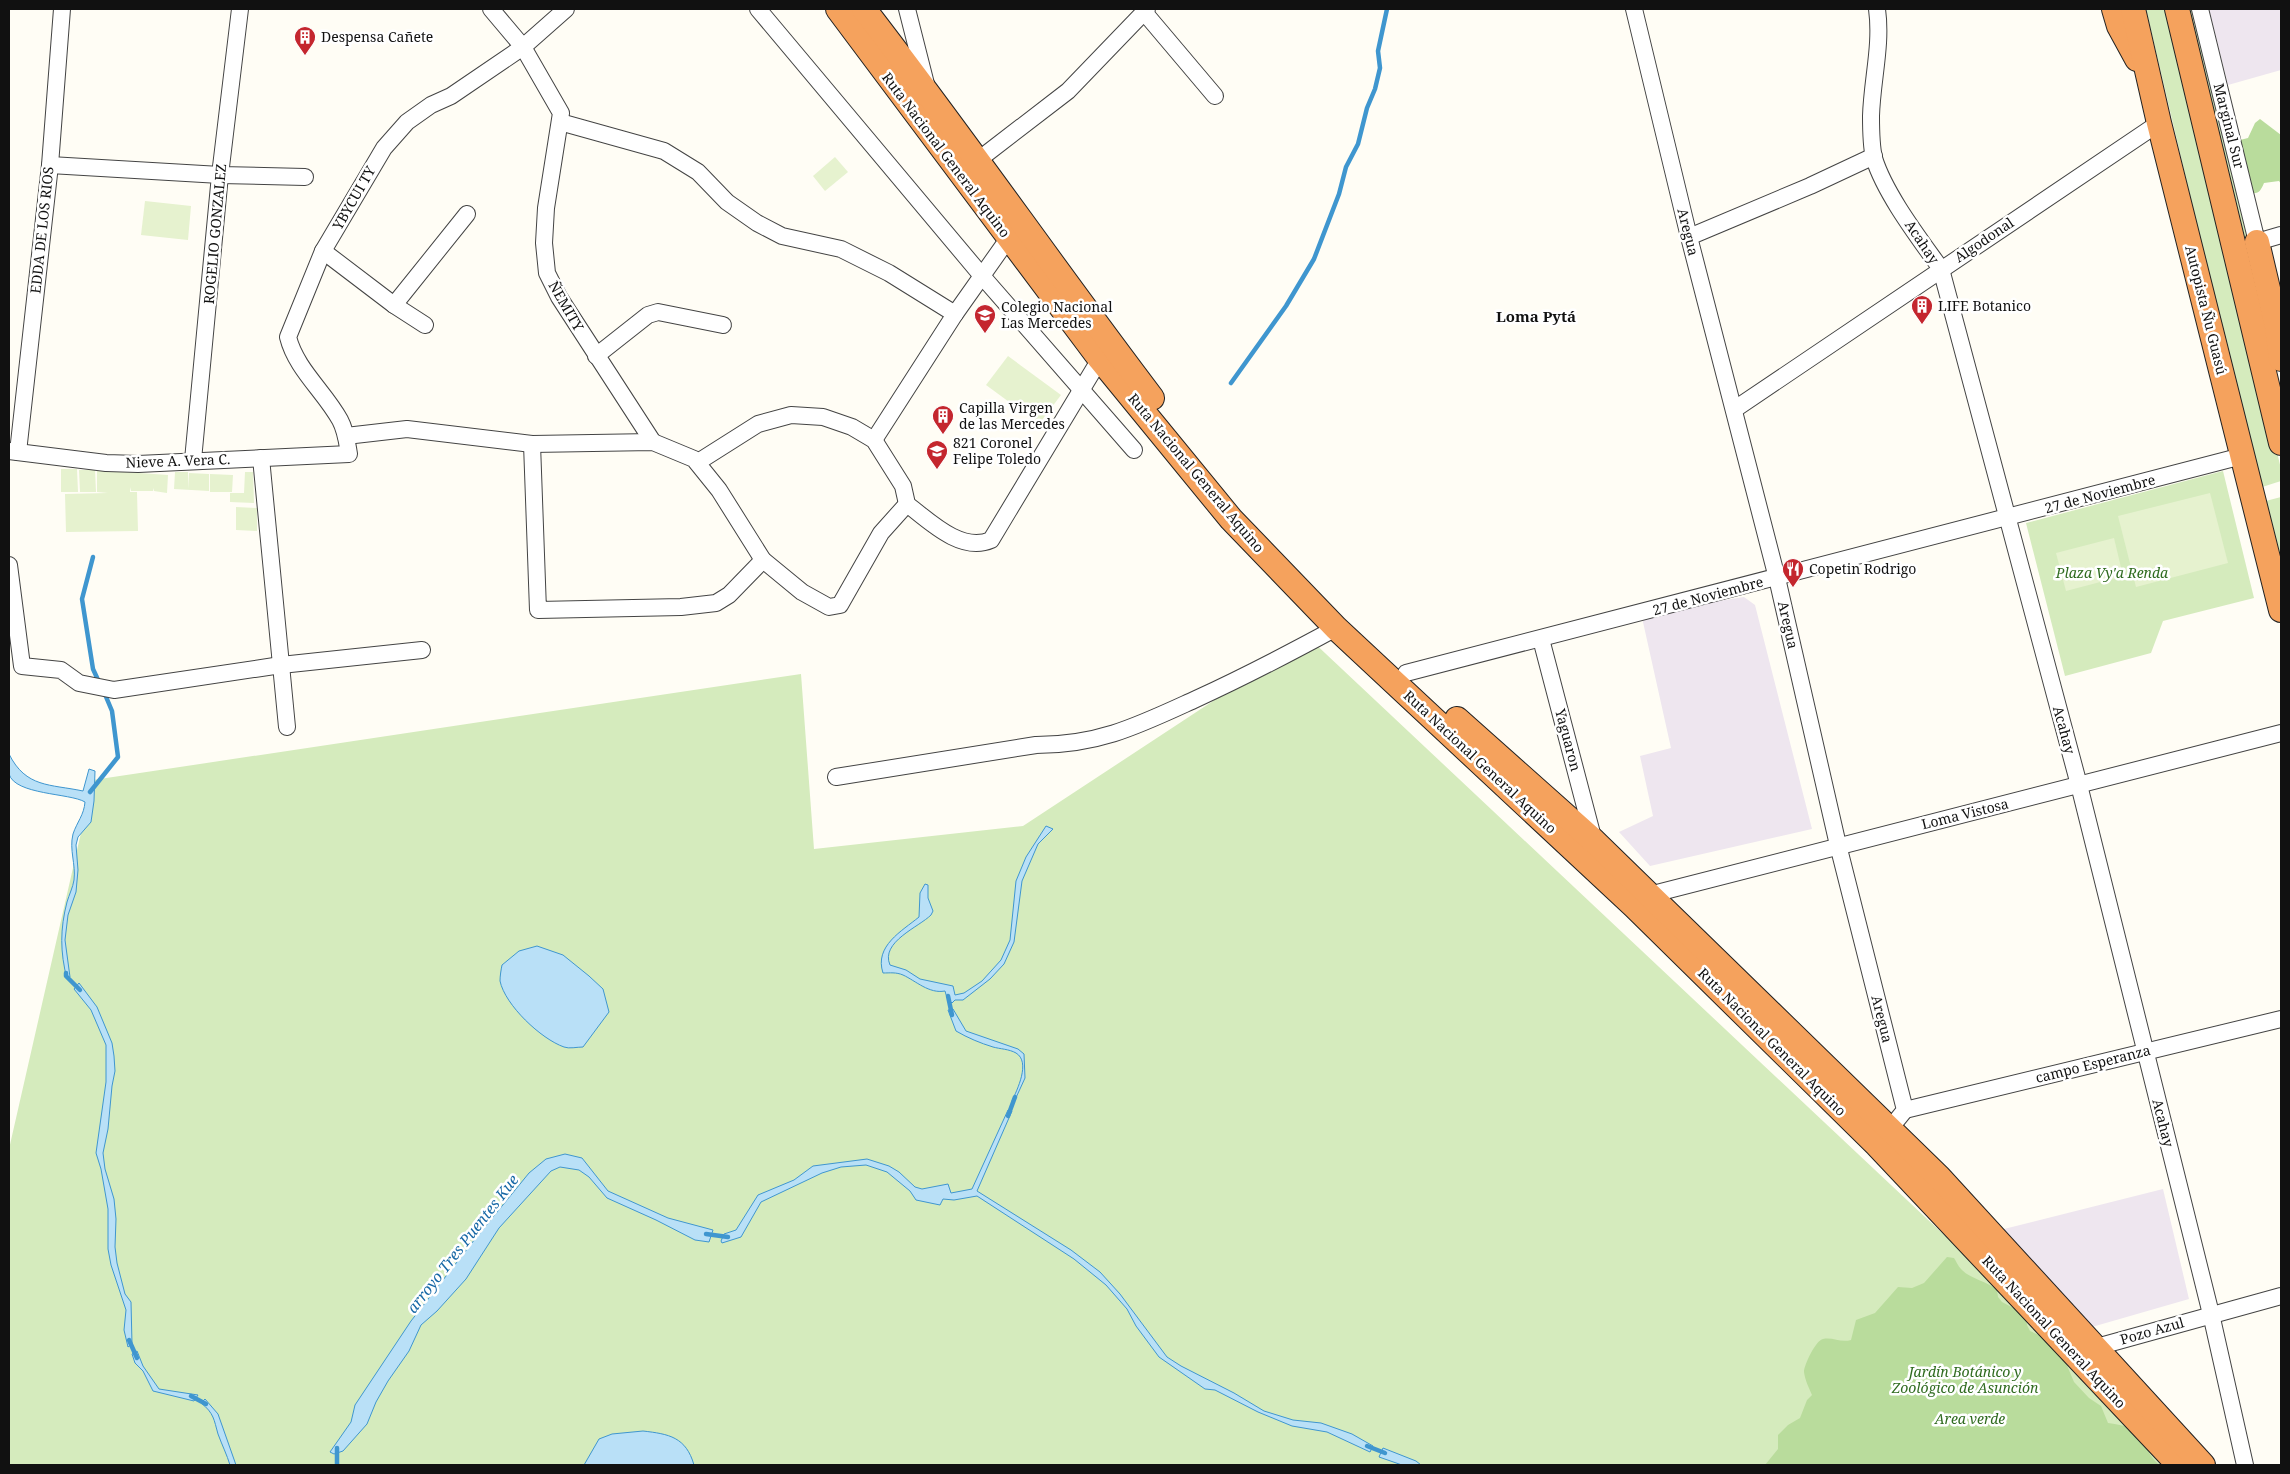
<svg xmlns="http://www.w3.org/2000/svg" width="2290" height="1474" viewBox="0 0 2290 1474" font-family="'Noto Serif',serif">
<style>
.industrial{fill:#eee6ef}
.green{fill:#d5ebbd}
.forest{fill:#b9dc9c}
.pitch{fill:#e6f2cf}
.water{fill:#b9e0f7;stroke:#3f96cf}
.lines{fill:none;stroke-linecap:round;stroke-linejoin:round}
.stream{stroke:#3f96cf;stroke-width:4.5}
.minor-casing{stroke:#444;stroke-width:18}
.highway-casing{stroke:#222;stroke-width:26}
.minor{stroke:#fff;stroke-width:16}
.highway{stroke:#f5a25d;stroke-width:24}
.labels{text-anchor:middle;stroke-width:5;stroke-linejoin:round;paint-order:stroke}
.poi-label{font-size:14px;fill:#111;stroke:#fff;text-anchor:start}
.street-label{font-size:14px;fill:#111;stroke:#fff}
.park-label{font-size:14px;font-style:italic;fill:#2f6b1f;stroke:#fff}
.neighbourhood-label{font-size:15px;font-weight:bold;fill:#111;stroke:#fff}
.water-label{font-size:15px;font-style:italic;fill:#1768a6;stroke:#fff}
</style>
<rect width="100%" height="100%" fill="#fffdf5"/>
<g class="industrial">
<polygon points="2209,9 2281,9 2281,70 2228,85"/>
<polygon points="1744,597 1755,605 1812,829 1650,866 1619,832 1653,816 1640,756 1671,748 1641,613"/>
<polygon points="2163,1189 2189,1299 2085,1329 1996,1231"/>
</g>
<g class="green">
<polygon points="2146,9 2172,9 2281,469 2281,481 2259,488"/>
<polygon points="2187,9 2193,9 2266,305 2277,375"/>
<polygon points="2223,471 2254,598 2163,621 2151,653 2065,676 2026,523"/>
<polygon points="2281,497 2281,574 2262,502"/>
<polygon points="1309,638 1958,1248 2163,1465 9,1465 9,1149 93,780 801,674 814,849 1023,826"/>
</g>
<g class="forest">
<path d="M2260,119l21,16v49l-2,-3 -15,2c-4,9 -5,11 -15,10l-9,-53 8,-2 7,-15z"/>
<path d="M1947,1257l7,1c2,3 4,8 7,11 9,10 26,12 36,21l1,7 4,5 19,10 5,5 1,8 3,6 13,6 20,19 11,26 15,16 12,8 7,17c7,1 14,2 20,4 16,6 18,29 32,38h-395l13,-16v-14l10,-10 12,-7 7,-18 5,-5c-3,-7 -7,-15 -8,-23 0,-7 12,-32 19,-33 10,-2 18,4 28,1l5,-20 19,-7 23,-26 14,1 12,-5z"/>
</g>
<g class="pitch">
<polygon points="835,157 848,172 825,191 813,176"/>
<polygon points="145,201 191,206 188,240 141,235"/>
<polygon points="1008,356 1061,395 1039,424 986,385"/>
<polygon points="61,469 77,469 78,492 61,492"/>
<polygon points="79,470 95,470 96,492 80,492"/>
<polygon points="97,470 168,475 167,493 154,491 154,488 153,491 131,491 130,487 130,492 137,492 138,531 66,532 65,494 108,493 97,492"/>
<polygon points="175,472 188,472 188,489 189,473 209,474 209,491 174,489"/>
<polygon points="245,472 253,472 254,503 230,502 230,493 244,493"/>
<polygon points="210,474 233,475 232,492 210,492"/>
<polygon points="2210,493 2228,563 2136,587 2118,516"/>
<polygon points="236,507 257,508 257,531 236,530"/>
<polygon points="2114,538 2123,576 2066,591 2056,553"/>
</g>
<g class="water">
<path d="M9,754c17,34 41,30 74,37l6,-22 6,2 -1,30 -3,21 -13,15 -2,8 2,25 -2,22 -8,23 -3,25 5,37 -3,2c-7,-27 -7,-50 0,-77 2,-7 6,-15 7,-22 2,-16 -5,-30 -1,-46 4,-12 11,-19 12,-32 -15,-9 -70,-7 -76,-28 -2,-6 0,-14 0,-20z"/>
<path d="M1046,826l7,3 -15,15 -16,37 -8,61 -10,22 -14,15 -27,21h-8l-3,3 -5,-5 -2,-7c-16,3 -29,-10 -42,-16 -7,-3 -13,-2 -20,-2 -9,-27 19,-42 36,-56l1,-24 5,-9 3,1v13l5,13 -2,4c-12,12 -51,27 -41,50l16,5 14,9 33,7 2,9 9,-2 18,-12 19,-21 9,-20 6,-59 10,-24z"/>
<path d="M537,946l26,9 26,21 14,13 6,23 -26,35c-6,0 -14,2 -19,0 -23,-8 -59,-42 -64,-66 0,-5 1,-11 2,-16l17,-14z"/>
<polygon points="79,983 97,1007 112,1043 114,1056 115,1071 112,1086 108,1129 103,1153 105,1169 114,1199 116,1219 115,1247 117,1263 125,1294 131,1302 132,1344 128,1347 124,1330 126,1310 111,1265 108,1249 108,1209 101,1169 96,1153 106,1082 106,1045 91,1010 74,989"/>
<path d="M953,1009l13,22 52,18 6,5 1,24 -11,24 -2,-1c5,-11 19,-39 4,-48 -7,-4 -16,-4 -23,-6 -13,-4 -25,-9 -37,-16l-8,-21z"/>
<polygon points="1008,1110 1012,1111 977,1191 1071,1250 1100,1272 1120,1294 1167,1357 1181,1366 1234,1393 1264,1411 1293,1420 1321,1423 1352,1434 1373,1446 1370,1452 1327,1432 1292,1426 1258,1412 1215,1390 1205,1389 1159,1357 1136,1326 1127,1309 1106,1285 1074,1259 977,1196 954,1200 943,1199 940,1205 916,1200 910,1191 887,1172 866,1165 841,1167 822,1173 761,1202 741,1237 722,1243 721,1241 724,1234 736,1230 758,1195 794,1180 813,1166 867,1159 889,1166 899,1172 915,1187 922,1189 948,1184 951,1193 972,1189"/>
<polygon points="565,1154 582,1158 608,1191 668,1218 713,1230 709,1242 695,1240 656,1220 607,1198 589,1177 579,1170 560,1167 551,1171 499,1228 466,1279 437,1311 421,1325 409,1351 388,1381 376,1402 367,1424 343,1451 334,1454 330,1452 351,1422 355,1405 411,1321 471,1244 529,1173 546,1159"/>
<polygon points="137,1351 143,1366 159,1389 198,1395 194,1401 153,1391 143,1371 135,1363 132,1354"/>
<path d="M205,1399l13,15 18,51h-6c-3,-10 -8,-20 -12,-31 -4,-14 -4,-21 -17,-31z"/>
<path d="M643,1431c26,3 43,6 51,34h-110l15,-26 13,-5z"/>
<polygon points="1383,1448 1416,1461 1421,1465 1402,1465 1379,1457"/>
</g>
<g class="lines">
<g class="stream">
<polyline points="1231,383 1286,306 1314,259 1339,194 1346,167 1358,144 1367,108 1375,89 1380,68 1378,51 1387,9"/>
<polyline points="93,557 82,599 93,669 99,682"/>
<polyline points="90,792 118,757 112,711 104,692"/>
<polyline points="66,973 66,976 80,990"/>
<polyline points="948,996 952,1015"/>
<polyline points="1008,1116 1015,1097"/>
<polyline points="706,1234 728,1237"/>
<polyline points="129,1340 137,1358"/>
<polyline points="191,1396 206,1404"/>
<polyline points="1367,1446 1385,1453"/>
<polyline points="337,1465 337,1448"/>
</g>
<g class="minor-casing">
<g id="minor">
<polyline points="491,9 523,47 561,113 546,208 544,243 547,273 559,297 653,442"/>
<polyline points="758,9 982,276 1134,450"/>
<polyline points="907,9 926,84"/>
<polyline points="1634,9 1689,237 1777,578 1838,845 1905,1110 1884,1136"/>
<path d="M1877,9c5,36 -5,71 -6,107 0,12 0,29 3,42 11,36 45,80 67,111l138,516 132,529 34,151"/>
<polyline points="2200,9 2257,242 2281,235"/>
<polyline points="1144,12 1215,96"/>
<polyline points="560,122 664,151 698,172 727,202 757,223 782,236 841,249 889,273 955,314"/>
<polyline points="977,161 1068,91 1147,9"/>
<polyline points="50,165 220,175 305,177"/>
<polyline points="1689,237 1810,186 1874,156"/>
<polyline points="323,251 394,305 425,325"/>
<polyline points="394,305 467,214"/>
<polyline points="596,356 648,315 658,312 723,325"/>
<polyline points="1735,409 2159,123"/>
<polyline points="346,436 407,429 532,444 653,442 694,459 719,490 763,560 802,592 829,607 840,605 881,533 907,504"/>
<polyline points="874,440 955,314 1008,239"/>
<polyline points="532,444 538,610 681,607 716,603 729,595 763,560"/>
<path d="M9,451l97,12 32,1 211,-10c-2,-12 -3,-23 -9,-34 -16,-29 -44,-51 -52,-83l35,-86 61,-103 23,-26 24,-17 20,-9 72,-49 43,-38"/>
<polyline points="18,452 50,165 62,9"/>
<polyline points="261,458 287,727"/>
<polyline points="193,460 220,175 240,9"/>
<path d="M698,462l60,-38 33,-9 32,2 29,10 22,13 29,46 4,18c22,17 54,49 84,36l109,-181"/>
<polyline points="9,565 22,666 61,670 79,683 114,690 281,665 422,650"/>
<polyline points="1541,639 1594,841"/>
<polyline points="1406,673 2242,456"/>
<path d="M836,777l200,-32c64,0 103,-20 160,-46 48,-22 94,-46 140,-71"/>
<polyline points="1649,895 2281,733"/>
<polyline points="1905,1110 2281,1019"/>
<polyline points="2093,1348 2281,1296"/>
</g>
</g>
<g class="highway-casing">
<g id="highway">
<polyline points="838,9 1100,359 1231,519 1336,628 1634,906 1877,1145 2179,1465"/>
<path d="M864,9c99,128 190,260 288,389"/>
<polyline points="2114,9 2119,26 2137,59"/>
<polyline points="2133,9 2159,123 2281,610"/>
<polyline points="2177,9 2281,443"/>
<polyline points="2257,242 2277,327 2281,359"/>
<polyline points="1457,719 1594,841 1939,1177 2203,1465"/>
</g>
</g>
<use href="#minor" class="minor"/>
<use href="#highway" class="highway"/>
</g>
<defs>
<g id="building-pin" transform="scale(1.125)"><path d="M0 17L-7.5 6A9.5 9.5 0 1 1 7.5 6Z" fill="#c4262e" stroke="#fff"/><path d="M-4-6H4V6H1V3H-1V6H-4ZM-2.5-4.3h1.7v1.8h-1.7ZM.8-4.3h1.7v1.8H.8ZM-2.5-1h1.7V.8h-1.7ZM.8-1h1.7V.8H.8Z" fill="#fff"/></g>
<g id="school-pin" transform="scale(1.125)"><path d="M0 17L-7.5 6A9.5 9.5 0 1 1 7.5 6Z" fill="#c4262e" stroke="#fff"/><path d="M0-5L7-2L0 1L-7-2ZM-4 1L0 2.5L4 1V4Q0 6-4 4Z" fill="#fff"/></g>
<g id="restaurant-pin" transform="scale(1.125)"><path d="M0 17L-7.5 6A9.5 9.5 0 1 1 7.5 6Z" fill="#c4262e" stroke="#fff"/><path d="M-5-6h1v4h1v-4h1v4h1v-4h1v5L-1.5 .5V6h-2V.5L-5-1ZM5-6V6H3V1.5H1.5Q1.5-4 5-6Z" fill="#fff"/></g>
</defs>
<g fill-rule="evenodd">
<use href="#building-pin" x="305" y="37"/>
<use href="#building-pin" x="1922" y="306"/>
<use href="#school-pin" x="985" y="315"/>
<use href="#building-pin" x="943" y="416"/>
<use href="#school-pin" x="937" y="451"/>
<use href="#restaurant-pin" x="1793" y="569"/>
</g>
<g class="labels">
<g class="poi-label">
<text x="321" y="42">Despensa Cañete</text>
<text x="1938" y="311">LIFE Botanico</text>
<text x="1001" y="312">Colegio Nacional<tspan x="1001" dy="16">Las Mercedes</tspan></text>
<text x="959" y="413">Capilla Virgen<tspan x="959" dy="16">de las Mercedes</tspan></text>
<text x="953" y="448">821 Coronel<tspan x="953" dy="16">Felipe Toledo</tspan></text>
<text x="1809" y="574">Copetin Rodrigo</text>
</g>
<g class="street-label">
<text transform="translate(2229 126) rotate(76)" y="5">Marginal Sur</text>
<text transform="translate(946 155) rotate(53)" y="5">Ruta Nacional General Aquino</text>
<text transform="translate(354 198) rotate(-60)" y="5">YBYCUI TY</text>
<text transform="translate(42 230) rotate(-84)" y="5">EDDA DE LOS RIOS</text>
<text transform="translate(1688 232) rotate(76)" y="5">Aregua</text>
<text transform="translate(215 234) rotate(-85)" y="5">ROGELIO GONZALEZ</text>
<text transform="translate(1984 240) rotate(-34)" y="5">Algodonal</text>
<text transform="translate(1922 242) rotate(56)" y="5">Acahay</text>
<text transform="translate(566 306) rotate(60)" y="5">ÑEMITY</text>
<text transform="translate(2206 310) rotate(76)" y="5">Autopista Ñu Guasú</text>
<text transform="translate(178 461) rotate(-2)" y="5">Nieve A. Vera C.</text>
<text transform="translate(1196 473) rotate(50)" y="5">Ruta Nacional General Aquino</text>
<text transform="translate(2100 494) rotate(-15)" y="5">27 de Noviembre</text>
<text transform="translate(1708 596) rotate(-15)" y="5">27 de Noviembre</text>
<text transform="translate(1788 625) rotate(77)" y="5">Aregua</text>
<text transform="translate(2064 730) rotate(75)" y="5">Acahay</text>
<text transform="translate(1568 740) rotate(75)" y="5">Yaguaron</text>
<text transform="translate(1480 762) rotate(43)" y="5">Ruta Nacional General Aquino</text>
<text transform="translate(1965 814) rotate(-14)" y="5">Loma Vistosa</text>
<text transform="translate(1882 1019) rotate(76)" y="5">Aregua</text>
<text transform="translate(1772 1042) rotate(45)" y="5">Ruta Nacional General Aquino</text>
<text transform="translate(2093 1064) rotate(-14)" y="5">campo Esperanza</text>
<text transform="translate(2163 1123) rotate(76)" y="5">Acahay</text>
<text transform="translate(2152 1331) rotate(-16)" y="5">Pozo Azul</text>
<text transform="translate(2054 1332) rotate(47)" y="5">Ruta Nacional General Aquino</text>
</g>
<g class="park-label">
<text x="2112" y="578">Plaza Vy'a Renda</text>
<text x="1965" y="1377">Jardín Botánico y<tspan x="1965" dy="16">Zoológico de Asunción</tspan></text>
<text x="1970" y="1424">Area verde</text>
</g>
<g class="neighbourhood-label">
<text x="1536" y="322">Loma Pytá</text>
</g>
<g class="water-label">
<text transform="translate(463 1244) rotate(-52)" y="5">arroyo Tres Puentes Kue</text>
</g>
</g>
<rect width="2290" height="1474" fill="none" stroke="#111111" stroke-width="20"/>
</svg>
